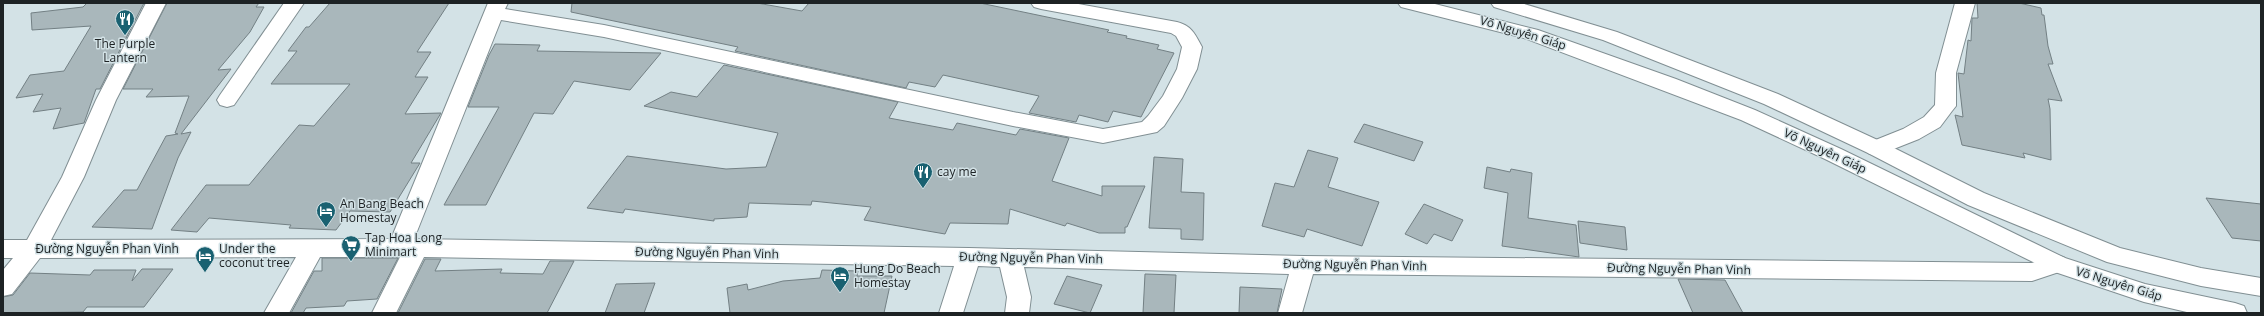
<svg xmlns="http://www.w3.org/2000/svg" width="2264" height="316" viewBox="0 0 2264 316" font-family="'Open Sans',sans-serif">
<style>
.building{fill:#a9b7bb;stroke:#738084}
.lines{fill:none;stroke-linecap:round;stroke-linejoin:round}
.minor-casing{stroke:#818f93;stroke-width:2}
.secondary-casing{stroke:#818f93;stroke-width:2}
.minor{fill:#fff;fill-rule:evenodd}
.secondary{fill:#fff;fill-rule:evenodd}
.labels{text-anchor:middle;stroke-width:3;stroke-linejoin:round;paint-order:stroke}
.street-label{font-size:12px;fill:#1d2224;stroke:#d3e2e6}
.poi-label{font-size:12px;fill:#1d2224;stroke:#d3e2e6;text-anchor:start}
</style>
<rect width="100%" height="100%" fill="#d3e2e6"/>
<g class="building">
<polygon points="87,3 144,3 100,89 96,89 84,123 53,129 61,108 33,112 43,94 16,98 30,75 64,71 91,26 32,30 31,13 83,7"/>
<polygon points="167,3 259,3 256,7 264,7 250,32 218,70 231,69 181,134 191,132 178,158 152,229 92,227 124,190 137,190 166,136 178,134 175,133 189,96 146,97 153,89 123,89"/>
<polygon points="330,3 449,3 417,52 431,52 415,77 428,77 405,114 441,113 411,163 420,163 390,212 350,211 336,230 289,228 291,225 209,218 197,232 171,230 206,185 249,185 299,125 314,126 350,84 271,84 297,51 288,51 306,27 309,27"/>
<polygon points="572,3 757,3 802,11 809,3 980,3 1109,30 1107,32 1127,36 1126,38 1159,45 1157,49 1174,53 1141,117 1113,111 1108,122 1079,115 1076,122 1029,113 1039,96 943,75 935,87 909,82 906,88 735,51 738,47 571,12"/>
<polygon points="1977,3 2019,3 2041,8 2042,15 2044,15 2048,46 2053,64 2048,64 2062,101 2048,99 2050,109 2051,160 2023,153 2025,158 1962,145 1955,115 1963,117 1958,73 1964,74 1968,40 1971,41 1972,18 1978,18"/>
<polygon points="495,44 540,45 537,51 661,53 630,90 574,81 553,114 534,113 486,205 444,205 499,107 468,107 489,55"/>
<polygon points="724,65 898,102 889,118 953,130 957,123 1016,135 1020,129 1069,138 1052,181 1102,196 1102,186 1145,186 1127,227 1125,227 1125,233 1099,233 1067,223 1065,226 1010,209 1008,224 950,223 945,234 864,220 871,207 812,201 811,205 749,203 747,217 714,219 714,221 625,209 623,213 587,208 627,156 726,169 766,167 778,133 644,106 671,92 697,97"/>
<polygon points="1364,124 1423,142 1414,161 1354,142"/>
<polygon points="1308,150 1338,158 1328,187 1379,202 1362,246 1307,229 1304,237 1262,226 1275,183 1294,187"/>
<polygon points="1154,157 1183,159 1181,192 1204,193 1203,240 1181,239 1181,229 1149,228"/>
<polygon points="1487,167 1510,172 1511,169 1532,173 1528,218 1576,225 1579,257 1502,246 1508,193 1484,188"/>
<polygon points="2206,198 2261,204 2261,241 2232,238"/>
<polygon points="1424,204 1463,220 1452,241 1434,234 1427,244 1405,234"/>
<polygon points="1578,221 1625,227 1627,250 1580,243"/>
<polygon points="322,258 398,258 377,299 347,301 344,306 306,308 303,313 291,313 314,271 322,271"/>
<polygon points="425,259 441,259 435,271 502,269 500,273 543,274 550,261 574,261 547,313 398,313"/>
<polygon points="142,269 173,269 144,307 87,307 83,312 3,313 3,297 13,295 30,273 90,275 94,270 136,270 132,281"/>
<polygon points="822,270 858,271 857,276 892,276 884,313 730,313 727,288 747,284 748,290 783,281 820,278"/>
<polygon points="1145,274 1176,275 1174,313 1143,313"/>
<polygon points="1067,276 1102,285 1090,313 1054,304"/>
<polygon points="1678,279 1725,280 1743,313 1693,313"/>
<polygon points="655,283 644,313 605,313 616,284"/>
<polygon points="1240,287 1282,289 1277,313 1239,313"/>
</g>
<g class="lines">
<g class="minor-casing">
<g id="minor">
<path d="M146,3h20l-50,97 -32,77 -33,63 340,-1 97,-236h20l-3,6 99,16 409,87 90,17 39,-7 6,-6 15,-20 14,-27 5,-22 -6,-11 -5,-3 -130,-24 -7,-2 -3,-4h42l104,19c15,4 18,12 25,25l-5,22 -15,29 -18,28 -7,6 -54,11 -90,-17 -409,-89 -103,-17 -87,219 555,9 335,8 728,7 25,-8 8,3 4,6 -4,6 -33,11 -719,-7 -11,39h-24l11,-39 -265,-7 7,30 -2,16h-24l2,-16 -7,-30 -22,-1 -15,47h-24l15,-47 -530,-9 -28,56h-24l28,-56h-80l-31,56h-25l32,-56 -256,1 -28,36 -9,2v-26l10,-12h-10v-18h24l35,-63 34,-77z"/>
<polygon points="284,3 304,3 234,105 227,107 220,105 217,100 220,95"/>
<polygon points="1955,3 1975,3 1956,73 1956,106 1952,111 1940,127 1919,139 1876,156 1868,153 1865,148 1868,143 1903,129 1924,117 1935,105 1936,73"/>
</g>
</g>
<g class="secondary-casing">
<g id="secondary">
<polygon points="1398,3 1431,3 1538,30 1676,79 1755,110 1841,149 2065,258 2145,284 2235,303 2244,306 2247,313 2191,313 2144,302 2049,270 1825,159 1741,120 1524,38 1401,7"/>
<polygon points="1491,3 1521,3 1617,32 1778,94 1884,143 1984,193 2120,248 2201,268 2261,278 2261,296 2201,286 2107,262 1968,205 1868,153 1764,104 1603,40 1494,7"/>
</g>
</g>
<use href="#minor" class="minor"/>
<use href="#secondary" class="secondary"/>
</g>
<defs>
<g id="restaurant-pin" transform="scale(1)"><path d="M0 17L-7.5 6A9.5 9.5 0 1 1 7.5 6Z" fill="#1a6171" stroke="#d3e2e6"/><path d="M-5-6h1v4h1v-4h1v4h1v-4h1v5L-1.5 .5V6h-2V.5L-5-1ZM5-6V6H3V1.5H1.5Q1.5-4 5-6Z" fill="#fff"/></g>
<g id="hotel-pin" transform="scale(1)"><path d="M0 17L-7.5 6A9.5 9.5 0 1 1 7.5 6Z" fill="#1a6171" stroke="#d3e2e6"/><path d="M-6-4.5h1.5V1H6V5H4.5V3h-9V5H-6ZM-4 0a1.8 1.8 0 1 1 3.6 0ZM.5 0V-2.5h3Q6-2.5 6 0Z" fill="#fff"/></g>
<g id="supermarket-pin" transform="scale(1)"><path d="M0 17L-7.5 6A9.5 9.5 0 1 1 7.5 6Z" fill="#1a6171" stroke="#d3e2e6"/><path d="M-6-5.5h2.5l.6 2H6L4.5 2H-2.5L-4.4-4H-6ZM-1.5 3.2a1.3 1.3 0 1 0 .1 0ZM3 3.2a1.3 1.3 0 1 0 .1 0Z" fill="#fff"/></g>
</defs>
<g fill-rule="evenodd">
<use href="#restaurant-pin" x="125" y="19"/>
<use href="#restaurant-pin" x="923" y="172"/>
<use href="#hotel-pin" x="326" y="211"/>
<use href="#supermarket-pin" x="351" y="245"/>
<use href="#hotel-pin" x="205" y="256"/>
<use href="#hotel-pin" x="840" y="276"/>
</g>
<g class="labels">
<g class="street-label">
<text transform="translate(1523 33) rotate(17)" y="4">Võ Nguyên Giáp</text>
<text transform="translate(1825 151) rotate(25)" y="4">Võ Nguyên Giáp</text>
<text x="107" y="253">Đường Nguyễn Phan Vinh</text>
<text transform="translate(707 253) rotate(1)" y="4">Đường Nguyễn Phan Vinh</text>
<text transform="translate(1031 258) rotate(1)" y="4">Đường Nguyễn Phan Vinh</text>
<text transform="translate(1355 265) rotate(1)" y="4">Đường Nguyễn Phan Vinh</text>
<text transform="translate(1679 269) rotate(1)" y="4">Đường Nguyễn Phan Vinh</text>
<text transform="translate(2119 284) rotate(17)" y="4">Võ Nguyên Giáp</text>
</g>
<g class="poi-label">
<text x="125" y="48" text-anchor="middle">The Purple<tspan x="125" dy="14">Lantern</tspan></text>
<text x="937" y="176">cay me</text>
<text x="340" y="208">An Bang Beach<tspan x="340" dy="14">Homestay</tspan></text>
<text x="365" y="242">Tap Hoa Long<tspan x="365" dy="14">Minimart</tspan></text>
<text x="219" y="253">Under the<tspan x="219" dy="14">coconut tree</tspan></text>
<text x="854" y="273">Hung Do Beach<tspan x="854" dy="14">Homestay</tspan></text>
</g>
</g>
<rect width="2264" height="316" fill="none" stroke="#1d2224" stroke-width="8"/>
</svg>
